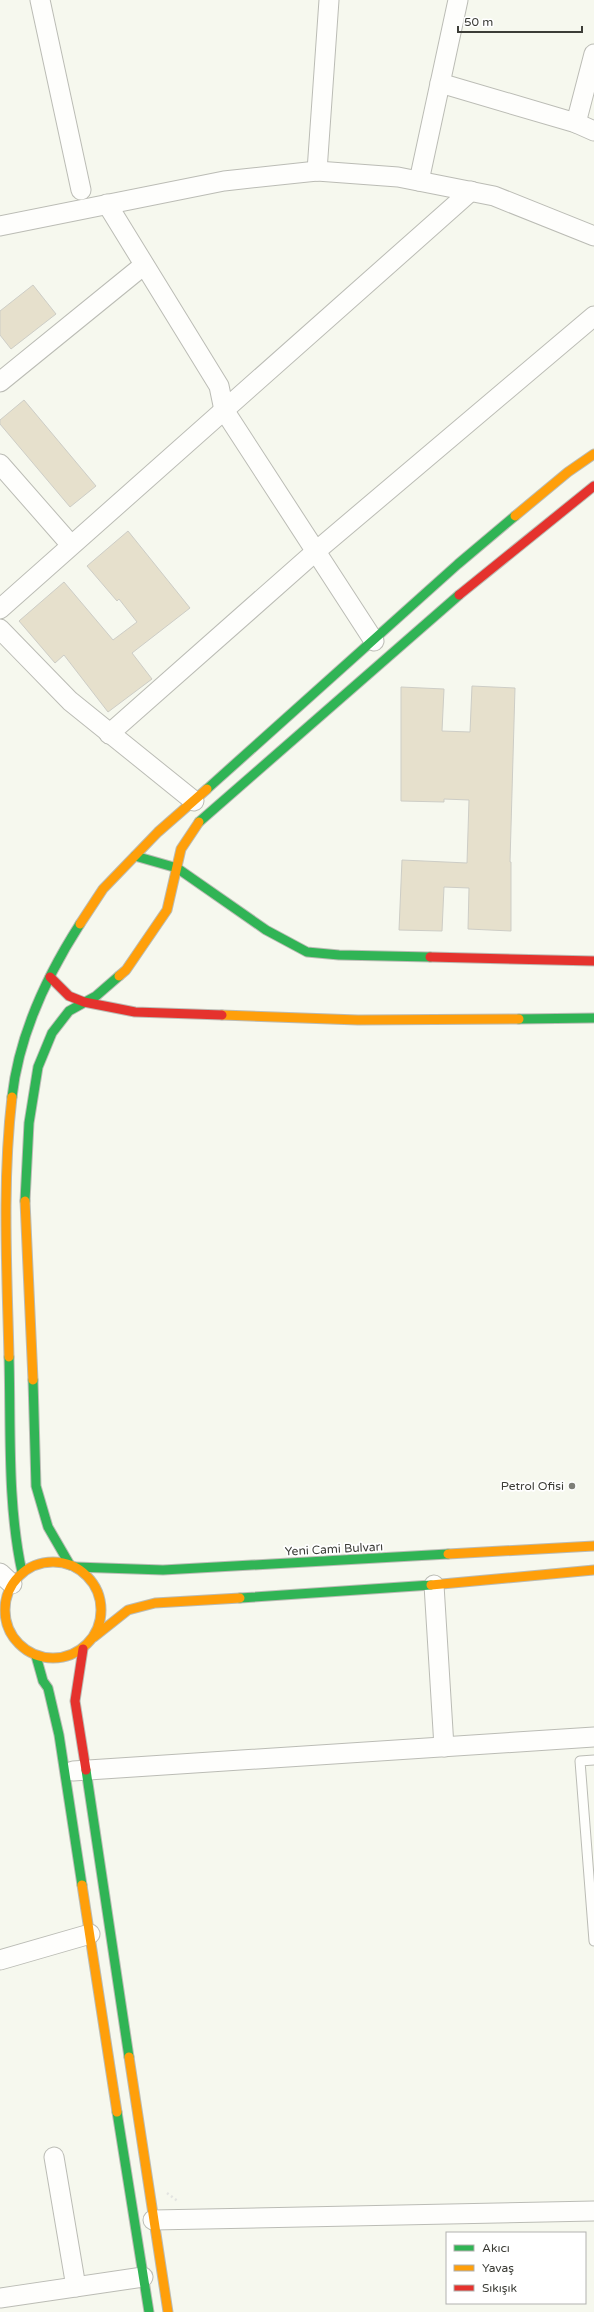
<svg xmlns="http://www.w3.org/2000/svg" width="594" height="2312" viewBox="0 0 594 2312" font-family="'Varela Round',sans-serif">
<style>
.building{fill:#e6e0cc;stroke:#cdcdc6}
.lines{fill:none;stroke-linecap:round;stroke-linejoin:round}
.lane-casing{stroke:#bbbcb5;stroke-width:11}
.street-casing{stroke:#bbbcb5;stroke-width:21}
.fast-casing{stroke:#bbbcb5;stroke-width:11}
.slow-casing{stroke:#bbbcb5;stroke-width:11}
.jam-casing{stroke:#bbbcb5;stroke-width:11}
.path{stroke:#e3e4e1;stroke-width:2.5;stroke-dasharray:2 3;stroke-linecap:butt}
.lane{stroke:#fefefc;stroke-width:9}
.street{stroke:#fefefc;stroke-width:19}
.fast{stroke:#30b455;stroke-width:9}
.slow{stroke:#ff9f0a;stroke-width:9}
.jam{stroke:#e5322d;stroke-width:9}
.poi-dot{fill:#7d7e77;stroke:#fff;stroke-width:1.5}
.labels{text-anchor:middle;stroke-width:3.5;stroke-linejoin:round;paint-order:stroke}
.poi-label{font-size:12px;fill:#3c3d37;stroke:#fff;text-anchor:end}
.street-label{font-size:12px;fill:#3c3d37;stroke:#fff}
</style>
<rect width="100%" height="100%" fill="#f6f8ee"/>
<g class="building">
<polygon points="33,285 56,314 11,349 0,335 0,311"/>
<polygon points="24,400 96,486 70,507 0,424 0,420"/>
<polygon points="128,531 190,608 132,653 152,679 108,712 64,655 55,663 19,621 64,582 113,640 137,622 119,599 117,601 87,566"/>
<polygon points="472,686 515,688 510,862 511,862 511,931 468,929 469,888 444,887 442,931 399,930 402,860 467,863 469,800 444,799 444,802 401,801 401,687 444,689 442,731 470,732"/>
</g>
<g class="lines">
<g class="lane-casing">
<polyline id="lane" points="594,1760 580,1761 594,1941"/>
</g>
<g class="street-casing">
<g id="street">
<polyline points="40,0 81,190"/>
<polyline points="440,83 576,123 594,131"/>
<polyline points="576,123 594,54"/>
<polyline points="317,171 329,0"/>
<polyline points="419,181 458,0"/>
<polyline points="107,204 219,386 224,410 374,641"/>
<polyline points="0,226 224,181 317,171 398,177 494,196 594,236"/>
<polyline points="0,382 144,265"/>
<polyline points="0,464 71,545"/>
<polyline points="0,609 471,191"/>
<polyline points="0,629 70,701 194,801"/>
<polyline points="109,734 315,552 594,316"/>
<polyline points="0,1573 12,1584"/>
<polyline points="434,1585 444,1747"/>
<polyline points="73,1771 594,1737"/>
<polyline points="0,1960 90,1934"/>
<polyline points="54,2157 76,2287"/>
<polyline points="153,2220 594,2211"/>
<polyline points="0,2298 143,2277"/>
</g>
</g>
<g class="fast-casing">
<g id="fast">
<polyline points="207,789 458,564 515,516"/>
<polyline points="199,822 459,595"/>
<polyline points="135,856 177,868 266,930 307,952 339,955 430,957"/>
<polyline points="519,1019 594,1018"/>
<path d="M12,1097c7,-63 34,-120 68,-173"/>
<polyline points="25,1201 29,1123 38,1067 52,1033 69,1011 96,996 119,976"/>
<path d="M9,1357c2,71 -2,146 13,215"/>
<polyline points="33,1380 36,1486 48,1527 70,1565"/>
<polyline points="75,1567 163,1570 448,1554"/>
<polyline points="240,1598 431,1585"/>
<polyline points="36,1656 43,1681 48,1688 59,1735 82,1885"/>
<polyline points="86,1770 129,2057"/>
<polyline points="117,2112 149,2312"/>
</g>
</g>
<g class="slow-casing">
<g id="slow">
<polyline points="515,516 568,472 594,454"/>
<polyline points="80,924 103,889 158,832 207,789"/>
<polyline points="119,976 126,970 167,910 181,849 199,822"/>
<polyline points="222,1015 358,1020 519,1019"/>
<polyline points="25,1201 33,1380"/>
<path d="M9,1357c-2,-86 -7,-174 3,-260"/>
<polyline points="448,1554 594,1546"/>
<circle cx="53" cy="1610" r="48"/>
<polyline points="431,1585 594,1570"/>
<polyline points="94,1637 128,1610 155,1603 240,1598"/>
<polyline points="82,1885 117,2112"/>
<polyline points="129,2057 168,2312"/>
</g>
</g>
<g class="jam-casing">
<g id="jam">
<polyline points="459,595 594,486"/>
<polyline points="430,957 594,961"/>
<polyline points="50,977 69,996 84,1002 135,1012 222,1015"/>
<polyline points="83,1649 75,1701 86,1770"/>
</g>
</g>
<polyline class="path" points="167,2193 179,2202"/>
<use href="#lane" class="lane"/>
<use href="#street" class="street"/>
<use href="#fast" class="fast"/>
<use href="#slow" class="slow"/>
<use href="#jam" class="jam"/>
</g>
<circle class="poi-dot" cx="572" cy="1486" r="4"/>
<g class="labels">
<g class="poi-label">
<text x="564" y="1490">Petrol Ofisi</text>
</g>
<g class="street-label">
<text transform="translate(334 1549) rotate(-3)" y="4">Yeni Cami Bulvarı</text>
</g>
</g>
<rect x="446" y="2232" width="140" height="72" fill="#ffffff" stroke="#b1b1af"/>
<rect x="454" y="2245" width="20" height="6" fill="#30b455" stroke="#b1b1af"/>
<text x="482" y="2252" font-size="12" fill="#3c3d37">Akıcı</text>
<rect x="454" y="2265" width="20" height="6" fill="#ff9f0a" stroke="#b1b1af"/>
<text x="482" y="2272" font-size="12" fill="#3c3d37">Yavaş</text>
<rect x="454" y="2285" width="20" height="6" fill="#e5322d" stroke="#b1b1af"/>
<text x="482" y="2292" font-size="12" fill="#3c3d37">Sıkışık</text>
<path d="M458 26v6h124v-6" fill="none" stroke="#3c3d37" stroke-width="2"/>
<text x="464" y="26" font-size="12" fill="#3c3d37" stroke="#ffffff" stroke-width="3" paint-order="stroke">50 m</text>
</svg>
